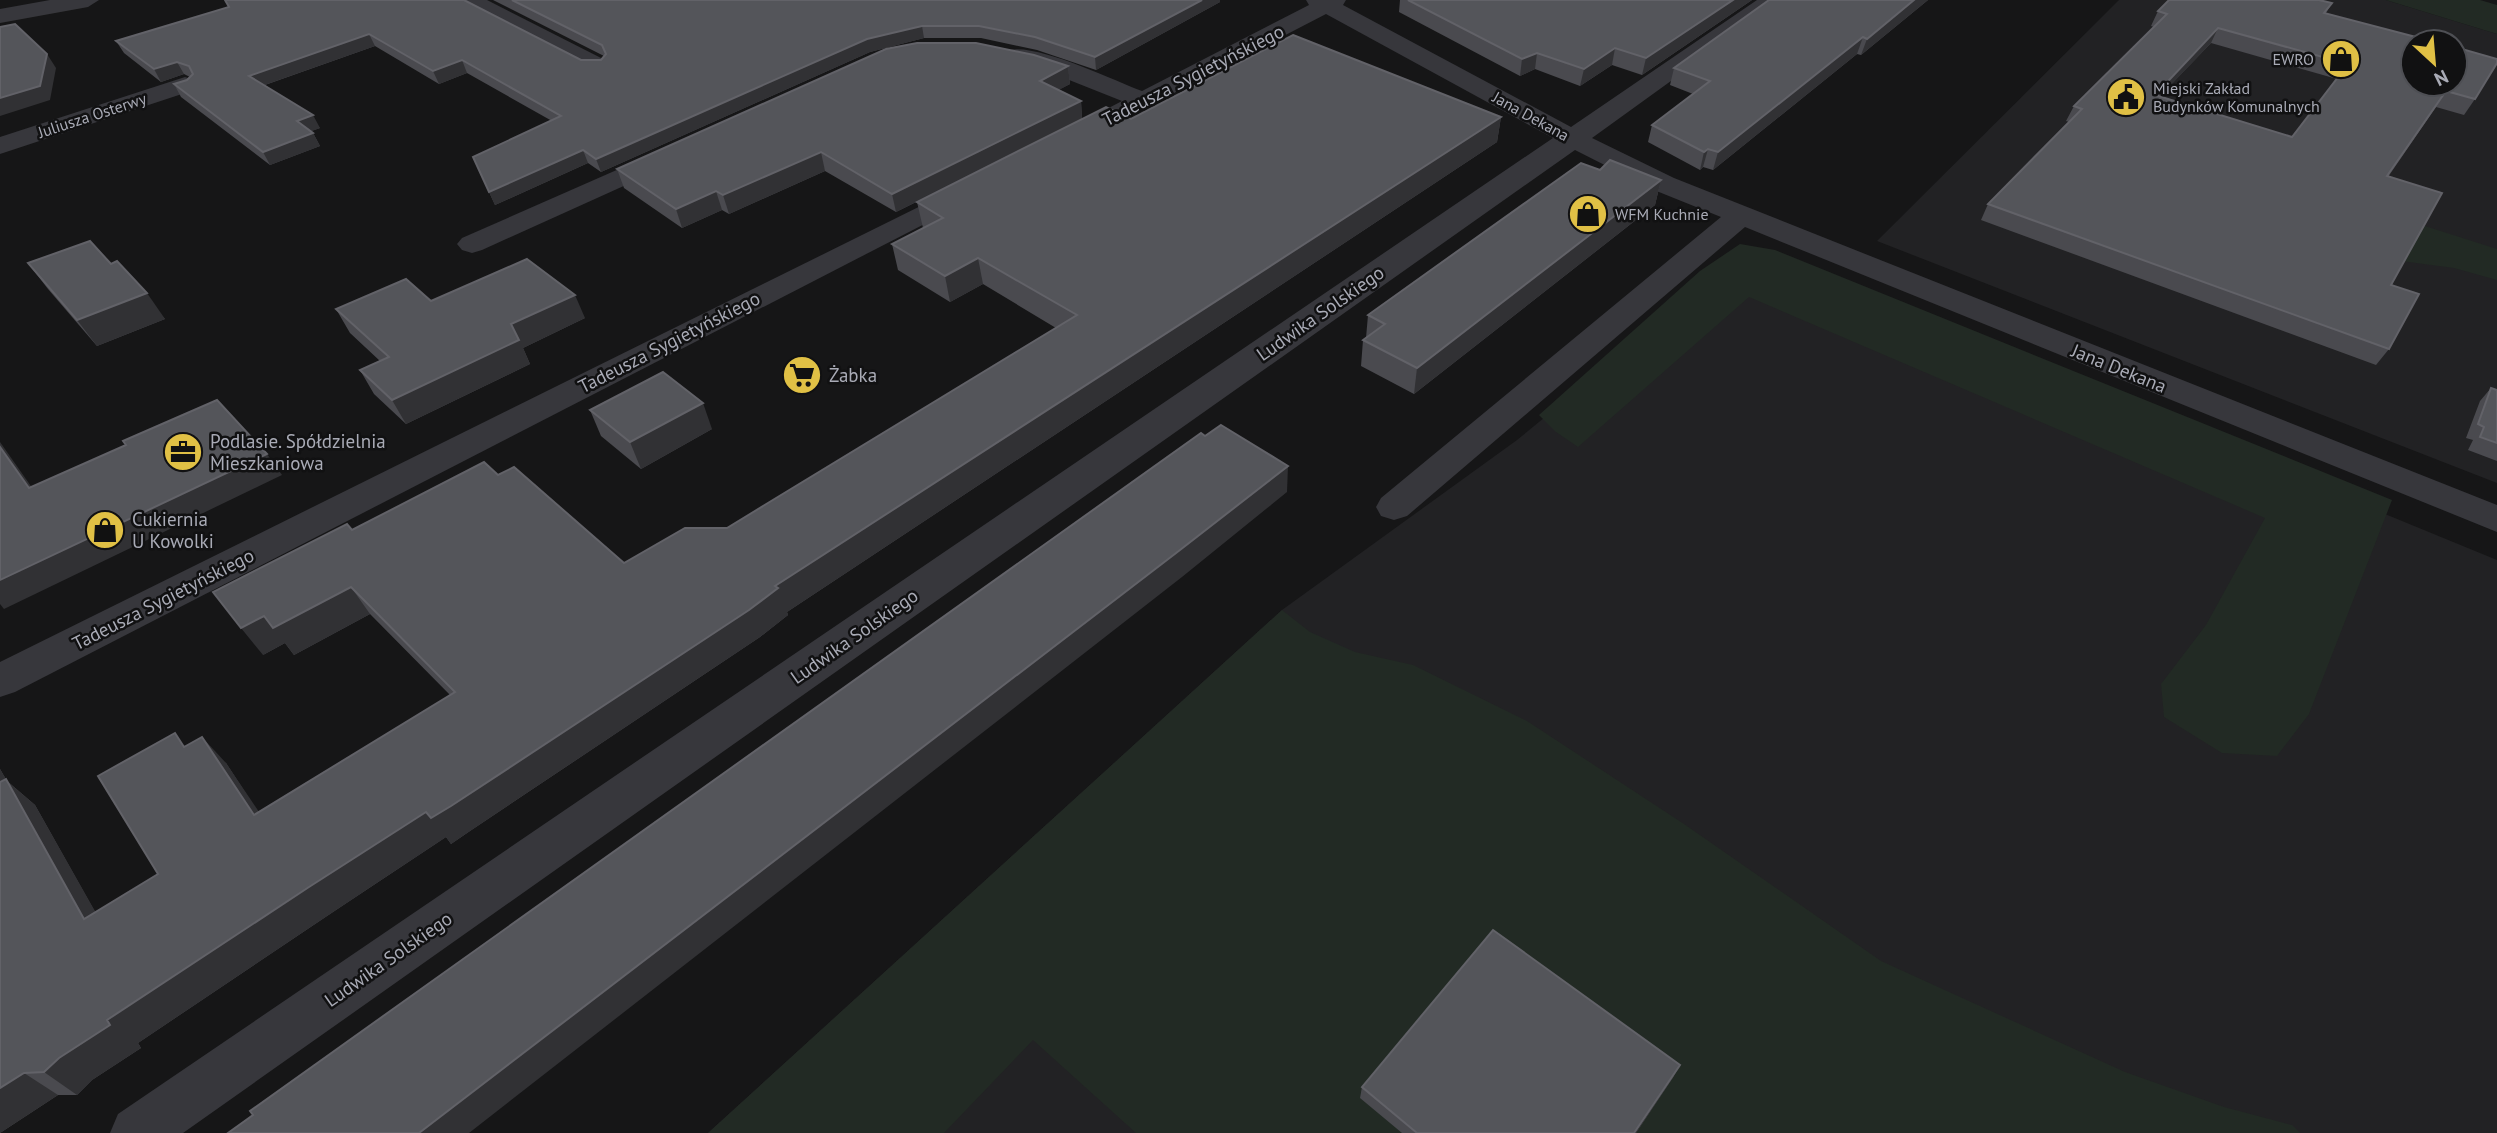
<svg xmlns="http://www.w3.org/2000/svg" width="2497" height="1133" viewBox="0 0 2497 1133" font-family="'PT Sans',sans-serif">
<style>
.built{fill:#222224;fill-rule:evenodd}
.green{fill:#222a24}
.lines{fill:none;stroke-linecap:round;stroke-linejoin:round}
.minor{fill:#37373c;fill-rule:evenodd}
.wall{fill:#4a4a4f;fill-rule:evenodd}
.shaded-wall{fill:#313134}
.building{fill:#54555a;stroke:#626268;stroke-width:2;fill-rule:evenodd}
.labels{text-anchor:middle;stroke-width:5;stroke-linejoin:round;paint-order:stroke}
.far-poi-label{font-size:16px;fill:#a9abb6;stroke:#111112;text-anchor:start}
.far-street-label{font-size:16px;fill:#a9abb6;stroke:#111112}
.street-label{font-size:19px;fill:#a9abb6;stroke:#111112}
.poi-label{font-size:19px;fill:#a9abb6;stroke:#111112;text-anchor:start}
</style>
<rect width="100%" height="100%" fill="#161617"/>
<g class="built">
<path d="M2119,0h267l111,34v449l-620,-242zM2413,42h42v42h-42z"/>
<polygon points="1747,252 2497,560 2497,1133 708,1133 1282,610 1517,440"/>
</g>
<g class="green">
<polygon points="2386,0 2480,0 2497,5 2497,34"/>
<polygon points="2381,212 2497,249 2497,280 2454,268 2401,261"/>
<polygon points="1740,244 1775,250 2392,500 2309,714 2277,756 2222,753 2164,717 2161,684 2206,625 2265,518 1749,297 1578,447 1556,432 1539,415 1700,271"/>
<polygon points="1282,610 1310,632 1355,652 1413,665 1527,721 1684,824 1881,961 2125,1072 2224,1107 2292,1125 2300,1133 1136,1133 1033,1040 944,1133 708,1133"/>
</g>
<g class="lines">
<g class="minor">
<polygon points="50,0 99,0 88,7 0,23 0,9"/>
<polygon points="458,0 487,0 605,60 608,65 605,70 587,70 461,5"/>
<path d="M1306,0h40l-3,5 228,122 186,-127h26l-191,138 82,40 823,327v27l-752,-305 -338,289 -13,4 -13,-4 -5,-9 5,-9 340,-281 -67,-27 -79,-40 -1392,983h-73l8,-19 1435,-976 -227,-124 -252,131 -9,-2 -4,-6 4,-6 57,-30 -83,-33 -30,-8 -3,-5 3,-5c28,-7 104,30 133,41l167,-86z"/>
<polygon points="185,77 194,80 198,85 194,90 0,154 0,137"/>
<polygon points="669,147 679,149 683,155 679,161 482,250 472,253 462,250 457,244 462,238"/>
<polygon points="967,183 977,185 981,191 977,197 15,692 0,697 0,662"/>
</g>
</g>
<g class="wall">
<polygon points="493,0 1220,0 1220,2 1096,70 1037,50 981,38 924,38 870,52 601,172 588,163 495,205 473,157 552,121 467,73 439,84 375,46 265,85 320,128 311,131 313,133 320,146 270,165 181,97 174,84 187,80 190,77 184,74 161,82 124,53 116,41 229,7 581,60 601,60 604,56"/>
<polygon points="1400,0 1752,0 1642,75 1612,65 1580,86 1535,69 1520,76 1399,12"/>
<polygon points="1769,0 1928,0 1861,55 1857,54 1713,170 1703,167 1700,170 1648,142 1652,125 1693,94 1670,85 1674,68"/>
<path d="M2332,3l-6,10 129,71 20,15 -11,16 -28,-8 -48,70 3,108 -2,64 -13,16 -395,-145 7,-16 81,-82 -3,-1 8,-15 80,-79 -3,-1 7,-15zM2211,43l126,36 -45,58 -132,-41z"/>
<polygon points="1068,66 1070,84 1058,90 1081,101 1082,119 1501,117 1497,142 787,612 788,615 760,637 470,831 451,844 446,837 333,912 138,1043 141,1048 92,1080 77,1095 58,1095 0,1133 0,769 7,781 35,805 95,912 158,874 187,746 226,763 258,812 450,695 370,614 294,655 285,643 263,655 352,530 498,475 624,563 727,528 1056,328 983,284 950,302 898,270 892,244 923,228 917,202 1051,135 896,212 825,171 729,214 722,210 682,228 624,188 617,169"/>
<polygon points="1600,170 1661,180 1655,205 1414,394 1361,366 1363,340 1366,338 1368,315"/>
<polygon points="28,263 111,264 165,319 97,346 48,289"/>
<polygon points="431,301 585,318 523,348 530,364 406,424 374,394 360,370 380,361 350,333 336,309"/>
<polygon points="2491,388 2497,390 2497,461 2468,450 2473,440 2466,438 2480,401"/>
<polygon points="590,410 712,429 641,469 601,436"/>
<polygon points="1674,1076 1636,1133 1402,1133 1360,1098 1362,1087"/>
</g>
<g class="shaded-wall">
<polygon points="1202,0 1220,0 1220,2 1096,70 1095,57"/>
<polygon points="1733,0 1752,0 1642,75 1646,58"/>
<polygon points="1914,0 1928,0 1861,55 1867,39"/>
<polygon points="922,26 924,38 870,52 601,172 596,159 867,39"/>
<polygon points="2218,28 2211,43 2147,110 2155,95"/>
<polygon points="369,34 375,46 256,88 249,76"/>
<polygon points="1863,37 1857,54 1713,170 1718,152"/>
<polygon points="1615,48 1612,65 1580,86 1584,69"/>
<polygon points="1537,53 1535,69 1520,76 1522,59"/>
<polygon points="47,54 56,68 50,100 0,116 0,98"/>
<polygon points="462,60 467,73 439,84 433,71"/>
<polygon points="177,62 184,74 161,82 154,69"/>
<polygon points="1068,66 1070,84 1042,99 1040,81"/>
<polygon points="1081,101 1082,119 896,212 892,194"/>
<polygon points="313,115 320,128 304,134 297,121"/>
<polygon points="1501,117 1497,142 787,612 788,615 760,637 470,831 451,844 446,837 333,912 138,1043 141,1048 92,1080 77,1095 44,1072 59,1058 107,1020 309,887"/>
<polygon points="313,133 320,146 270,165 263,152"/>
<polygon points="1708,149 1703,167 1700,170 1704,152"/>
<polygon points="583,150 588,163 495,205 489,192"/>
<polygon points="821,152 825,171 729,214 723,195"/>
<polygon points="1661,180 1655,205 1414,394 1417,368"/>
<polygon points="716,191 722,210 682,228 676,209"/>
<polygon points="978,258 983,284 950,302 945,276"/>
<polygon points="147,293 165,319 97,346 77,320"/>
<polygon points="575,295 585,318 523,348 530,364 406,424 392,400 511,324"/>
<polygon points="703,403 712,429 641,469 630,442"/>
<polygon points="0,442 47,509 29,488 0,447"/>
<polygon points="267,454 282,475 4,609 0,604 0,580"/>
<polygon points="1288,466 1287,492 1182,577 469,1133 419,1133"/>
<polygon points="351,587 370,614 294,655 285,643 263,655 241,628 264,616"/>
<polygon points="202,737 226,763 278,840 254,815"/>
<polygon points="0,769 7,781 35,805 113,943 84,919 0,789"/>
<polygon points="1680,1065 1674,1076 1636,1133 1634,1133"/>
<polygon points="24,1073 58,1095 0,1133 0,1088"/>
</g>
<g class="building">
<polygon points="225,0 464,0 581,60 601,60 606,54 602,45 512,0 1202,0 1095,57 1035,37 979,26 922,26 888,34 867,39 596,159 583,150 489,192 473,157 561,116 462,60 433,71 369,34 249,76 313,115 297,121 313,133 263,152 174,84 187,80 193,74 189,66 177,62 154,69 116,41 229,7"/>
<polygon points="1408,0 1733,0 1646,58 1615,48 1584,69 1537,53 1522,59"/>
<polygon points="1769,0 1914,0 1867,39 1863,37 1718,152 1708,149 1704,152 1652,125 1710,81 1674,68"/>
<path d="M2169,0h150l13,3 -8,10 111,29h-22v42h42v-37l42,12v4l-22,36 -29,-8 -59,85 55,17 -51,92 28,9 -30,55 -401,-145 94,-95 -8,-3 93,-92 -9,-3zM2218,28l130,36 -56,73 -137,-42z"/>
<polygon points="15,24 47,54 40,86 0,98 0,27"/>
<polygon points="1293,35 1501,117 775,586 778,588 749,610 451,806 431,818 426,812 309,887 107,1020 110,1025 59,1058 44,1072 24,1073 0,1088 0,782 6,779 84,919 158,874 98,776 175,733 184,747 202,737 254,815 455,692 351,587 273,628 264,616 241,628 213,592 347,524 352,530 484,462 498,475 514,467 624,563 685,528 727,528 1077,315 978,258 945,276 892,244 943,218 917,202 1106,107 1131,119"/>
<polygon points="917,43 976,43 1034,55 1068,66 1040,81 1081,101 892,194 821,152 723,195 716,191 676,209 617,169 886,49"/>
<polygon points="1610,160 1661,180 1417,368 1363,340 1385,324 1368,315 1581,163 1600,170"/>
<polygon points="90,241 111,264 117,261 147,293 77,320 28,263"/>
<polygon points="527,259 575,295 511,324 519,340 392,400 360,370 389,357 336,309 406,279 431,301"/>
<polygon points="663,372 703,403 630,442 590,410"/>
<polygon points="2491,388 2497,390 2497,443 2480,437 2484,427 2478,424"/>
<polygon points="217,400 267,454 0,580 0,447 29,488 126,445 123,441"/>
<polygon points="1221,425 1288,466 1180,550 419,1133 228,1133 253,1115 250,1111 1201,433 1205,436"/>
<polygon points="1493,930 1680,1065 1634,1133 1417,1133 1362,1087"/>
</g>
<defs>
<g id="shop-disc" transform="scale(2.0125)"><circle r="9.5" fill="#e0c045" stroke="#111112"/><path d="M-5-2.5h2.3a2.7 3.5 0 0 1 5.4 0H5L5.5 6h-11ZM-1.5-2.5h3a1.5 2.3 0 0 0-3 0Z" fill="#111"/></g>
<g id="civic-disc" transform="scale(2.0125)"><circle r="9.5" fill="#e0c045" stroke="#111112"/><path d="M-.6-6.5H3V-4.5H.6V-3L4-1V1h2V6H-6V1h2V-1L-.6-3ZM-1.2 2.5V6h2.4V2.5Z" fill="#111"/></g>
<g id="supermarket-disc" transform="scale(2.0125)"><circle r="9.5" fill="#e0c045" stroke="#111112"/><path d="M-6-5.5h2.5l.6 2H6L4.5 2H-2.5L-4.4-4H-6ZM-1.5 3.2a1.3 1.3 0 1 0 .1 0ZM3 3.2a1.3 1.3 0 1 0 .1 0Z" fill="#111"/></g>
<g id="office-disc" transform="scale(2.0125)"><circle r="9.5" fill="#e0c045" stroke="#111112"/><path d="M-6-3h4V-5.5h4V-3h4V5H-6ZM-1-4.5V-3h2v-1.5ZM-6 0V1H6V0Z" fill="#111"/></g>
</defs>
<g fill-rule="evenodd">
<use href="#shop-disc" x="2341" y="59"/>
<use href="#civic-disc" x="2126" y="97"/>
<use href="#shop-disc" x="1588" y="214"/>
<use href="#supermarket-disc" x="802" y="375"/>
<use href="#office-disc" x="183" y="452"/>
<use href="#shop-disc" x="105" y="530"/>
</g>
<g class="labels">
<g class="far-poi-label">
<text x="2314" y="65" text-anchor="end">EWRO</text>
<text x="2153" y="94">Miejski Zakład<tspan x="2153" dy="18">Budynków Komunalnych</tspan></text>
<text x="1615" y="220">WFM Kuchnie</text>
</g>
<g class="far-street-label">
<text transform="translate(92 115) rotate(-18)" y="6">Juliusza Osterwy</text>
<text transform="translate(1531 116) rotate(29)" y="6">Jana Dekana</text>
</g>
<g class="street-label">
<text transform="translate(1193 75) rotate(-27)" y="7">Tadeusza Sygietyńskiego</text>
<text transform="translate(1320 313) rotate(-35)" y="7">Ludwika Solskiego</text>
<text transform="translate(669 342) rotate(-27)" y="7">Tadeusza Sygietyńskiego</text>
<text transform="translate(2119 368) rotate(22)" y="7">Jana Dekana</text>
<text transform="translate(163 599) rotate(-27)" y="7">Tadeusza Sygietyńskiego</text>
<text transform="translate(854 636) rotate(-35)" y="7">Ludwika Solskiego</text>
<text transform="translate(388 959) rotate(-35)" y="7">Ludwika Solskiego</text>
</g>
<g class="poi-label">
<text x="829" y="382">Żabka</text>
<text x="210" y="448">Podlasie. Spółdzielnia<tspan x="210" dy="22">Mieszkaniowa</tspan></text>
<text x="132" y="526">Cukiernia<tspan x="132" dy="22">U Kowolki</tspan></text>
</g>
</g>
<g transform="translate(2434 63) rotate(154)"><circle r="33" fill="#111112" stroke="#4e4f54" stroke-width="2"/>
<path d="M0-5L12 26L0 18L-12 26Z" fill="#e0c045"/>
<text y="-10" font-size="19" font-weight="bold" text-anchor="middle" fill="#a9abb6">N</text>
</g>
</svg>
